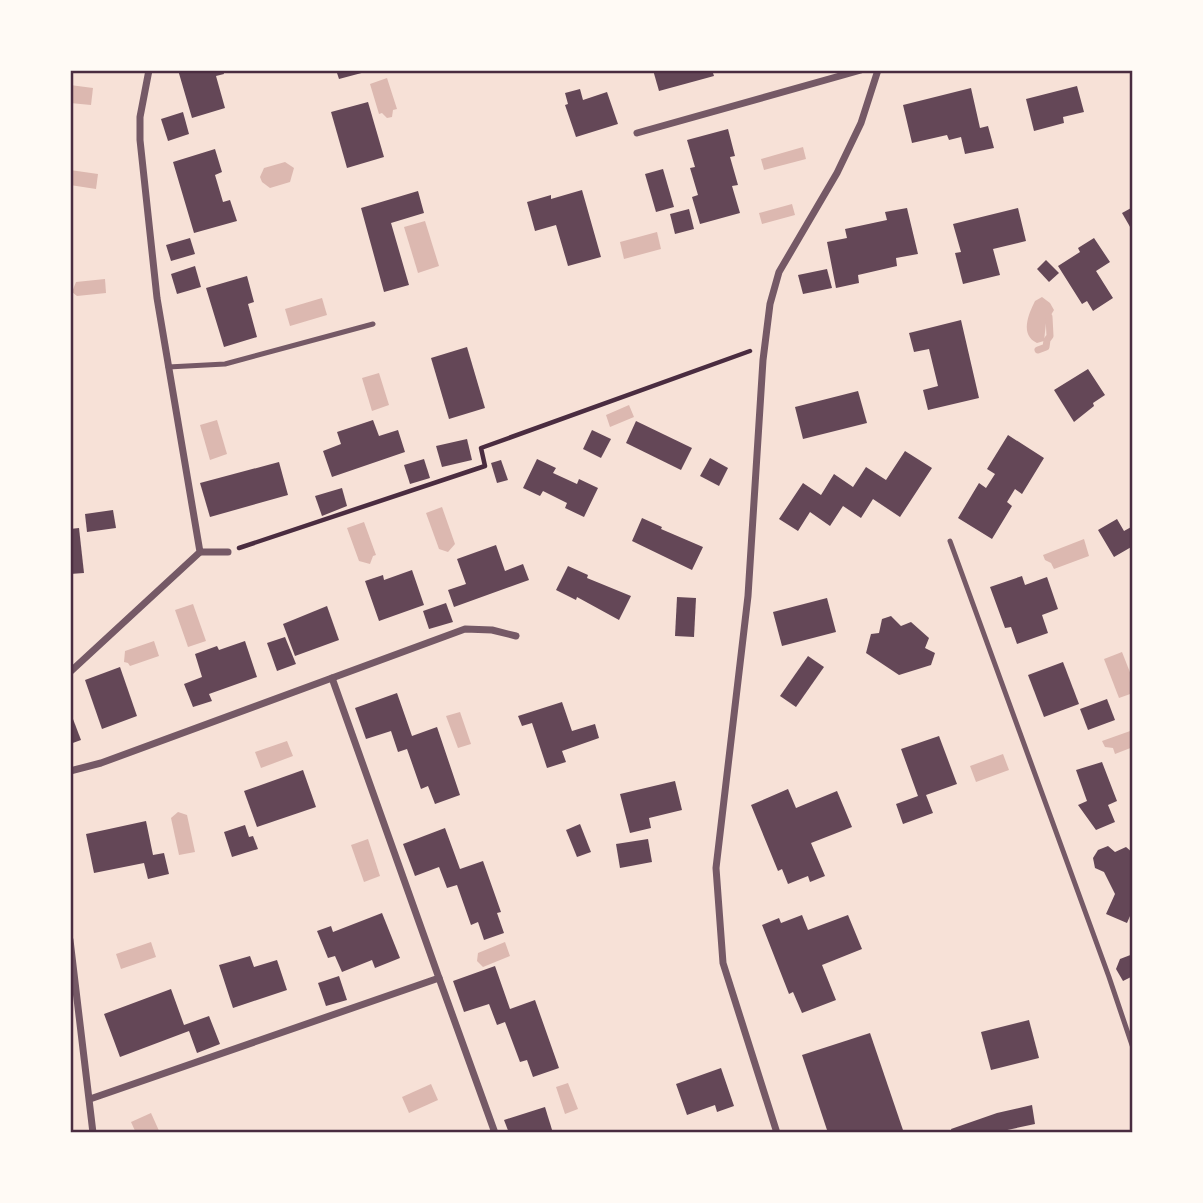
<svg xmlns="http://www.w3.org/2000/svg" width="1203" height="1203" viewBox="0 0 1203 1203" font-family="'Archivo Narrow',sans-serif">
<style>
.water{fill:#dcb8b0}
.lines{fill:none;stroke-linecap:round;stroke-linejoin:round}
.stream{stroke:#dcb8b0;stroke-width:7}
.building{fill:#644757}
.path{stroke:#4a2c40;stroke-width:4.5}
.service{stroke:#755966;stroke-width:5}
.minor{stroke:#755966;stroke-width:7}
.neatline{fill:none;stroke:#4a2c40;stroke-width:2.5}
</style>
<rect width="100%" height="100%" fill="#f7e1d7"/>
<g class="water">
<polygon points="387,78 397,109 393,110 392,117 387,118 382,113 379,114 370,84"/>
<polygon points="70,85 93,88 91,105 70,103"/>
<polygon points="803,147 806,159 764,170 761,159"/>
<polygon points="285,162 294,168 290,182 270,188 262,182 260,177 264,168"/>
<polygon points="70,170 98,174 96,189 70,185"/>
<polygon points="792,204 795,215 762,224 759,213"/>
<polygon points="425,221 439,266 418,273 404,227"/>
<polygon points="657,232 661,249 624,259 620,242"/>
<polygon points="105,279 106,293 77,296 72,292 76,282"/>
<path d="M1042,297l8,6 4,7 -8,13 -2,18 -7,2c-17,-8 -9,-28 -2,-42z"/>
<polygon points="322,298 327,315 290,326 285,309"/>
<polygon points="379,373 389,405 372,411 362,378"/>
<polygon points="629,405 634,417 610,427 606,415"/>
<polygon points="217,420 227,454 210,460 200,425"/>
<polygon points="442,507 455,544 448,552 439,549 426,513"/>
<polygon points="364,522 376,555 373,556 370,564 359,561 347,528"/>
<polygon points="1084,539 1089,556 1054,569 1051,563 1045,560 1043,555"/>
<polygon points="193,604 206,641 188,647 175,610"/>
<polygon points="154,641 159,656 130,666 128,663 124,662 125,651"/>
<polygon points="1122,652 1133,680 1133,693 1119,698 1104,659"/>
<polygon points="460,712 471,744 458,748 446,716"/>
<polygon points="1133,730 1133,747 1115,754 1113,748 1105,747 1102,741"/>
<polygon points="287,741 293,756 261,768 255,752"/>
<polygon points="1003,754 1009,770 976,782 970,766"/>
<polygon points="178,812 187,815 195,852 179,855 171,818"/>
<polygon points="368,839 380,876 364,882 351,845"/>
<polygon points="151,942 156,957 121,969 116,954"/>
<polygon points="505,942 510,956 483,967 477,961 478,953"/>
<polygon points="568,1083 578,1109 565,1114 556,1087"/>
<polygon points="431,1084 438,1100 409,1113 402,1097"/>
<polygon points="151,1113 160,1133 136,1133 131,1122"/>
</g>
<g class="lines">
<polyline class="stream" points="1038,350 1046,347 1047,340 1050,336 1049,317"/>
</g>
<g class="building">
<polygon points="178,70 223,70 224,74 216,76 225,108 192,118"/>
<polygon points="336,70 368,70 369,71 339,79"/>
<polygon points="653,70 712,70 714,76 659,91"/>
<polygon points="1077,86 1084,112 1063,117 1064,123 1034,131 1026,99"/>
<polygon points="971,88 980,128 988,126 994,148 965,154 961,137 949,140 947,135 912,143 903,105"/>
<polygon points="580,89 583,100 607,92 618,124 576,137 565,105 568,104 565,93"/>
<polygon points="368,102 384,157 347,168 331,112"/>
<polygon points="183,112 189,134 168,141 161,119"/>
<polygon points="728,129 735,156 730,157 738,185 732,186 740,213 700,224 692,197 698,195 690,168 695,167 687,140"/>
<polygon points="215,149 222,172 215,175 223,202 230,200 237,221 194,233 173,162"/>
<polygon points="663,169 674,207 656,212 645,174"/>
<polygon points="582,190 601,257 568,266 556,225 535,231 527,202 551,195 551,199"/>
<polygon points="418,191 424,213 391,223 409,285 384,292 361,208"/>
<polygon points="1133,207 1133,232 1122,213"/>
<polygon points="907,208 918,254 896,258 897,266 858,275 859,283 836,288 827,242 847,238 845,229 887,220 885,212"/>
<polygon points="1018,208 1026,241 993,249 1000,275 963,284 955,253 961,252 953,224"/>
<polygon points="689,209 694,229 675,234 670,214"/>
<polygon points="190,238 195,254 171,261 166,245"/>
<polygon points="1094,238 1110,262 1096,271 1113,298 1093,311 1087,301 1082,304 1058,266 1080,252 1078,248"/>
<polygon points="1046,260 1059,273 1049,282 1037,269"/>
<polygon points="195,266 201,287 177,294 171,274"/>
<polygon points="827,269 832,288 803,294 798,275"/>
<polygon points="247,276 254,302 248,304 257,337 224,347 206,288"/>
<polygon points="961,320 979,398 928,410 923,390 938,386 929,349 914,352 909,333"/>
<polygon points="467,347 485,408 449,419 431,358"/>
<polygon points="1088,369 1105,395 1093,403 1094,406 1074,422 1054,390"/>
<polygon points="858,391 867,423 803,439 795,407"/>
<polygon points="373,420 379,436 398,430 405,452 332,477 323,451 341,444 337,432"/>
<polygon points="636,421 692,448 681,470 626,443"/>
<polygon points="592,430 611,439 601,458 583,449"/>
<polygon points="1008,435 1044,458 1022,494 1015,489 1007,502 1012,506 992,539 958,518 979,483 986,488 995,474 987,469"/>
<polygon points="467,439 472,460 442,467 436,446"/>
<polygon points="905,451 932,468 900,517 873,499 861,518 843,506 830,526 810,512 798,531 779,519 803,483 821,495 834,474 853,487 866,467 886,480"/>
<polygon points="710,458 728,468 719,486 700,476"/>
<polygon points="424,459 430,478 410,484 404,465"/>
<polygon points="537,459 556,468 553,473 577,484 579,479 598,488 584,517 565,508 567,503 543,491 540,496 523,488"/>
<polygon points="501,460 508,480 497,483 491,463"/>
<polygon points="279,462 288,495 210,517 200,483"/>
<polygon points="342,488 347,506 322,516 315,496"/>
<polygon points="113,510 116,528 87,532 85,514"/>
<polygon points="642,518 662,527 661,529 703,547 692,570 632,541"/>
<polygon points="1117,519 1124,531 1133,526 1133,546 1114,557 1098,530"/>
<polygon points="79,528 84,573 70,574 70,529"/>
<polygon points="496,545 505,571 523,564 529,580 454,607 448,590 466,584 457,559"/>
<polygon points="568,566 588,575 587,578 631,596 619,620 577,597 576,600 556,590"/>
<polygon points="412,570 424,605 379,621 365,581 383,575 384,580"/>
<polygon points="1022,576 1025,585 1047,577 1058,609 1042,615 1048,633 1017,644 1011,627 1005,628 990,587"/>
<polygon points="677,597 696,598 694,637 675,636"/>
<polygon points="827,598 836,632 782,646 773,612"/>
<polygon points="446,603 453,622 429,629 423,611"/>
<polygon points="327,606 339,640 295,656 283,624"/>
<polygon points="891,616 901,626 911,622 929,638 925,648 935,653 931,665 899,675 866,653 871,634 879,633 882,619"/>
<polygon points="285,637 296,664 277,671 267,643"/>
<polygon points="245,641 257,677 209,694 212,701 193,707 184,684 202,677 195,654 217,646 219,650"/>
<polygon points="808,656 824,667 796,707 780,696"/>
<polygon points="1063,662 1079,704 1044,717 1028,675"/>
<polygon points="120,667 137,716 102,729 85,680"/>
<polygon points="397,693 412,736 437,727 460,795 435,804 428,786 421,789 407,749 398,752 391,731 366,739 355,708"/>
<polygon points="1107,699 1115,720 1088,730 1080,709"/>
<polygon points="562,702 572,731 595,724 599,738 562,751 566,762 547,768 532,723 522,726 518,716"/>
<polygon points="73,719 81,740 70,744 70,720"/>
<polygon points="939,736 957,784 926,795 933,813 903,824 896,804 918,796 901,749"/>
<polygon points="1102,762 1117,801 1108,805 1115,822 1096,830 1078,805 1087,801 1076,770"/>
<polygon points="303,770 316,807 257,827 244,791"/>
<polygon points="675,781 682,810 649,818 651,828 630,833 620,794"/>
<polygon points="788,789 796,808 837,791 852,827 811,843 825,876 810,882 808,876 788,884 782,869 778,871 751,805"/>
<polygon points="146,821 153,855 164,853 169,874 148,879 144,863 94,873 86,834"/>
<polygon points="580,824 591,852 577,857 566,830"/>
<polygon points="245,825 249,837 253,836 258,849 232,857 224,832"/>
<polygon points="445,828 460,869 483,861 501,912 497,913 504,933 484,940 478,922 471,925 457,885 447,888 439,867 415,876 403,844"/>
<polygon points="648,839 652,862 620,868 616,844"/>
<polygon points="1108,846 1115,852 1126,847 1133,853 1133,909 1127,923 1106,914 1115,894 1104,872 1095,868 1093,858 1098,850"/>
<polygon points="382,913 400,958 375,968 372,960 342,972 335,956 328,958 317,931 331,926 333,932"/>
<polygon points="802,915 808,930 848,915 862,949 822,965 836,1000 802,1013 793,992 789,994 762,925 779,918 781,923"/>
<polygon points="1133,954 1133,976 1123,981 1116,969 1120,959"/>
<polygon points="250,956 254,967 277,960 287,990 233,1008 219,965"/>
<polygon points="495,966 510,1009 535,1000 559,1068 533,1077 527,1060 520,1062 505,1022 497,1025 489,1004 464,1012 453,981"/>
<polygon points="339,976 347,1000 326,1006 318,983"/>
<polygon points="171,989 184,1025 209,1016 220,1044 197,1053 189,1031 120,1057 104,1014"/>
<polygon points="1029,1020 1039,1058 991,1070 981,1032"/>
<polygon points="870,1033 904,1133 828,1133 802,1055"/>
<polygon points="721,1068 734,1106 717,1112 715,1105 687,1115 676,1084"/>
<polygon points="1032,1105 1035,1124 993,1133 952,1133 951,1129 997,1113"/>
<polygon points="545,1107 553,1133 509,1133 504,1120"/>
</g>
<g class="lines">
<polyline class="path" points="239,548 485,466 481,448 750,351"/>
<g class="service">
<polyline points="168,367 225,364 373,324"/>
<polyline points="950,541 1109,977 1133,1048"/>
</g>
<g class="minor">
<polyline points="637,133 861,70"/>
<polyline points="200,552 228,552"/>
<polyline points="70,672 200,552 157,298 140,140 140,117 149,70"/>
<polyline points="332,678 465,629 492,630 516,636"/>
<polyline points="70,771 101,763 332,678 439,978 90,1099"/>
<polyline points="70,940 93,1133"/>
<polyline points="439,978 495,1133"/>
<polyline points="777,1133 723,963 716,868 748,596 763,360 770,304 779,272 837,173 861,123 878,70"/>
</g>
</g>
<rect width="1203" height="1203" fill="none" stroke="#fffaf5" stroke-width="144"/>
<rect x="72" y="72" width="1059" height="1059" class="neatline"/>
</svg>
